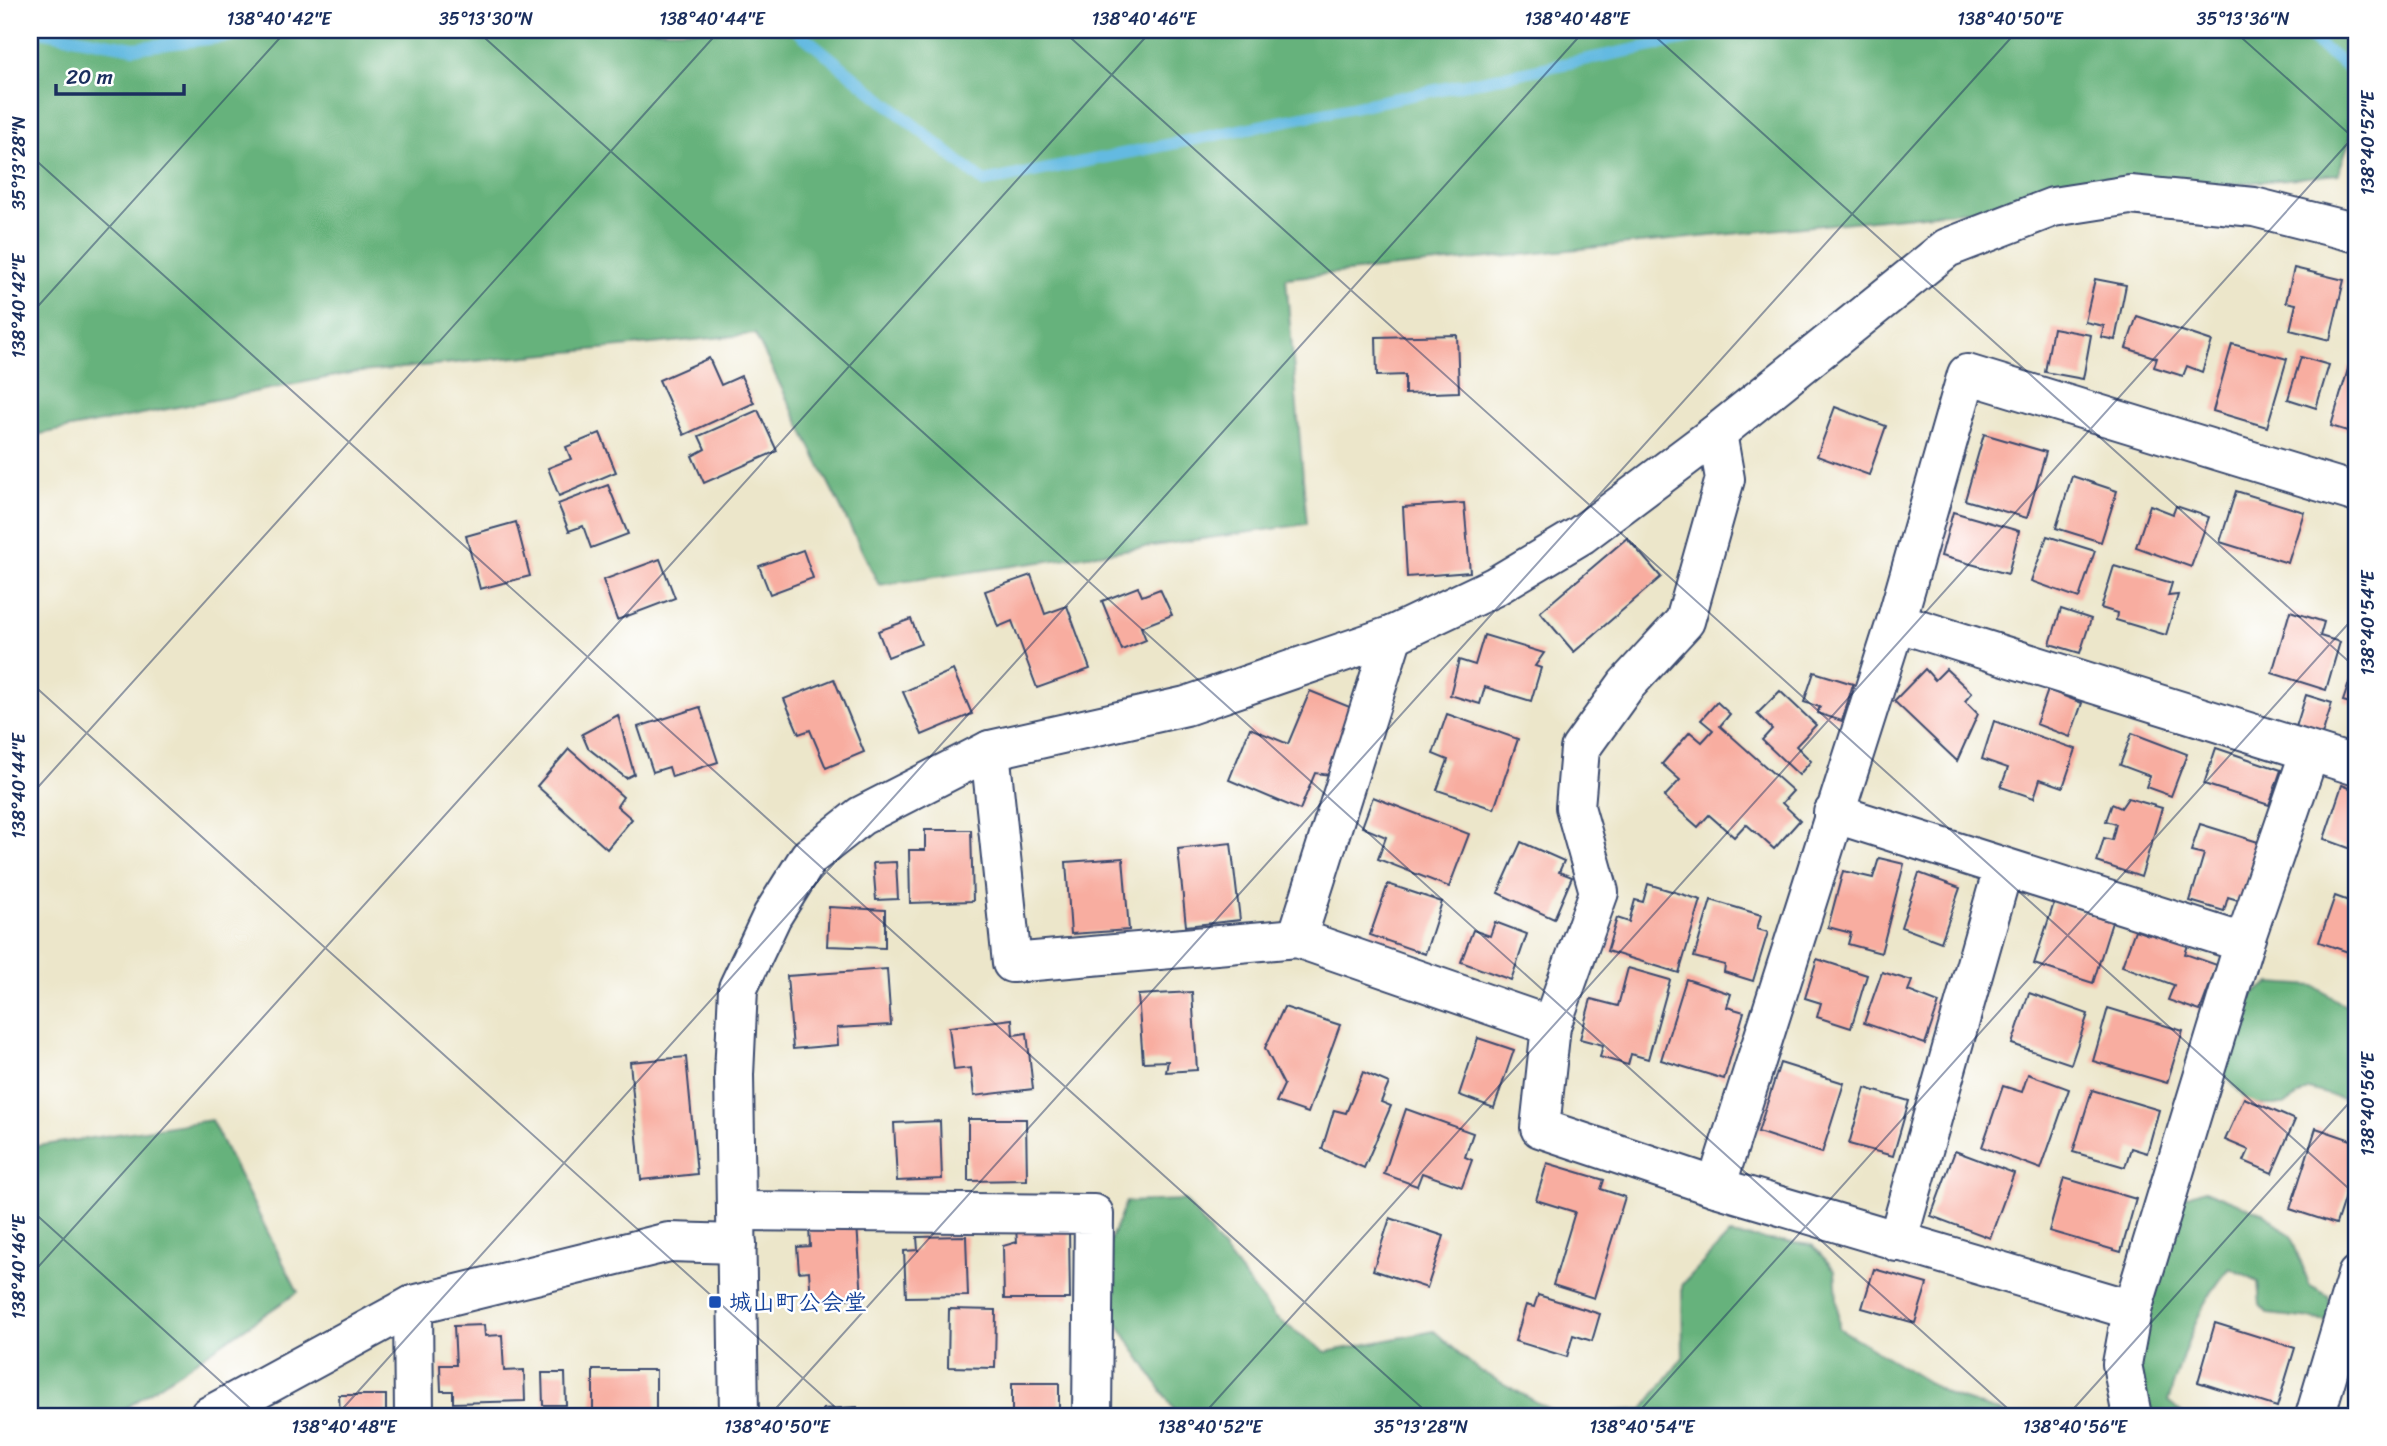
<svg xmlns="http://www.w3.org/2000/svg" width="2387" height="1446" viewBox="0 0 2387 1446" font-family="Sriracha,'Klee One',sans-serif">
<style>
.forest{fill:#66b27b;stroke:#40706c;stroke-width:2}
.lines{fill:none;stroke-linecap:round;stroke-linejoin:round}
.stream{stroke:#64bae1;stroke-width:12}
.building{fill:#f8ada0}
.minor-casing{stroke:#3a4a6e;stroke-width:42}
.minor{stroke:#fff;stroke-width:38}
.ticks{fill:none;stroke:#1b2f5e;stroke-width:2;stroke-opacity:0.45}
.transit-dot{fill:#1a4fb4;stroke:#fff;stroke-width:2.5}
.labels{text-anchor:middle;stroke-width:5;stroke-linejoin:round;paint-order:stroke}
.transit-label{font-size:23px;font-weight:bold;fill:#164399;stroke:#fff;text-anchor:start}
.neatline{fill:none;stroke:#1b2f5e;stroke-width:2.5}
.ticks-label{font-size:18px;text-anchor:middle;fill:#1b2f5e}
</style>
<rect width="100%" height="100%" fill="#fff"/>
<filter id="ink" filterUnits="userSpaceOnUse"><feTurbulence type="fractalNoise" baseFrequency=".0143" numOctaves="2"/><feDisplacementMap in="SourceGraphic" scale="14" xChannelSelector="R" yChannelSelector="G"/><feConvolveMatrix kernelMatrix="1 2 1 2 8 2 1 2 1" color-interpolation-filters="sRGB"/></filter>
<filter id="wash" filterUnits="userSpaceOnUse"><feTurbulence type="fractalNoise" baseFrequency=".00686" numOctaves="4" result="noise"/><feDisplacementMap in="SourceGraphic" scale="28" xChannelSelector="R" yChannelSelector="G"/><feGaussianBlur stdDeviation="1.57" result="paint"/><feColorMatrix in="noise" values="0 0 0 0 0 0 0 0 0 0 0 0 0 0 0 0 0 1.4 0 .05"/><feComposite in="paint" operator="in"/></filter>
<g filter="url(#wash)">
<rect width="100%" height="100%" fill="#ece6ca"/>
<g class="forest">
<polygon points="30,30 2357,30 2357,118 2338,174 1286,278 1307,524 879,585 755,334 351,373 30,436"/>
<polygon points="2271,983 2314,986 2357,1013 2357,1103 2309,1089 2284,1105 2252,1105 2223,1074 2241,1000"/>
<polygon points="211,1120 298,1292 114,1416 30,1416 30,1147"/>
<path d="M2205,1190l62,25 24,22 19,49 19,10 2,25 -63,-7 -8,-9 -2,-23 -28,-14c-34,37 -46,85 -62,133l18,15h-58l21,-129 29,-88z"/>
<polygon points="1185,1200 1276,1318 1326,1352 1434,1331 1477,1369 1560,1415 1643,1409 1683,1357 1682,1285 1729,1235 1812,1245 1835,1270 1839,1328 1949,1395 2012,1416 1178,1416 1092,1284 1126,1202"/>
</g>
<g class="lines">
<g class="stream">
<polyline points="33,30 134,48 281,30"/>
<polyline points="796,30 984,182 1731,30"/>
<polyline points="2300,30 2357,75"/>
</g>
</g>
<g id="blocks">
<g class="building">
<polygon points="2294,268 2344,280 2330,340 2290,330 2296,304 2286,302"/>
<polygon points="2095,279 2126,285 2115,340 2101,337 2104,326 2085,322"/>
<polygon points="2137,316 2212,341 2202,372 2187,366 2183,376 2154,367 2157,358 2126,348"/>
<polygon points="2053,328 2091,335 2083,379 2045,372"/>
<polygon points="1457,335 1459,392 1405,394 1405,375 1377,376 1376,337"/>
<polygon points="2232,344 2287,359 2267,427 2213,411"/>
<polygon points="2301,357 2329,365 2316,408 2288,399"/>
<polygon points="709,358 721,385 741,376 754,403 684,435 659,380"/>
<polygon points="2349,366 2357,369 2357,434 2331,426"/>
<polygon points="1835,407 1886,426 1869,475 1817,456"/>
<polygon points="758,410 777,451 704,483 692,456 705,449 699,436"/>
<polygon points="600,433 616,472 559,496 548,468 571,459 566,447"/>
<polygon points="1984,434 2046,452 2027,518 1965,500"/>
<polygon points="2072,476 2117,491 2101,542 2056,528"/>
<polygon points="608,485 628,534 591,548 583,526 569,531 558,504"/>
<polygon points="2236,491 2304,512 2288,563 2220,542"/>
<polygon points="1464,503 1470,572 1407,577 1403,507"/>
<polygon points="2150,505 2173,514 2176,506 2209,517 2191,567 2136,547"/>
<polygon points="1953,512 2019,531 2008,574 1941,556"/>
<polygon points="516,522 530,576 480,589 466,536"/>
<polygon points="2047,536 2095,551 2079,598 2031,581"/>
<polygon points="1627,538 1661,577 1574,652 1540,612"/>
<polygon points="803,550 813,578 770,594 759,566"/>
<polygon points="660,559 675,598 617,620 603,580"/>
<polygon points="2114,566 2172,583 2168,596 2178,595 2166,635 2116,620 2117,613 2101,608"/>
<polygon points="1031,575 1045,614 1067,606 1090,669 1037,688 1012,621 998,627 985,591"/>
<polygon points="1138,587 1142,596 1160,589 1172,615 1141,627 1146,640 1122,650 1102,601"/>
<polygon points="2061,609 2091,619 2080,653 2050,644"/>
<polygon points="2290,611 2324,622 2320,636 2340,642 2326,690 2272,673"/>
<polygon points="911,619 921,644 888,657 878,631"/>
<polygon points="1484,635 1544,653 1535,666 1541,668 1531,701 1485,687 1480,704 1450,695 1459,660 1475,665"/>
<polygon points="2357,659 2357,705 2343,701"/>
<polygon points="1925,669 1935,680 1946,669 1972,693 1965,701 1978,714 1957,761 1894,701"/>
<polygon points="953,670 972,714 922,735 903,692"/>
<polygon points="1814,672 1853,684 1842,721 1817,713 1820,707 1804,702"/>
<polygon points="834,679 864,752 826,768 810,730 799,734 784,699"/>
<polygon points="2048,690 2082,703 2070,737 2036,724"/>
<polygon points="1310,691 1357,710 1330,775 1315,773 1300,810 1229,780 1250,728 1288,744"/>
<polygon points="1780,691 1816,725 1796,746 1811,761 1799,775 1762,740 1772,729 1757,714"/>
<polygon points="2306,695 2332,703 2322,735 2296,727"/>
<polygon points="1717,702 1730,714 1720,726 1793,791 1782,803 1800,820 1774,849 1746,824 1734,837 1709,815 1698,827 1664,797 1680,780 1662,764 1690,732 1702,742 1713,730 1701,720"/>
<polygon points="700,707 718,762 672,777 669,767 653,772 638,727"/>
<polygon points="1447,714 1518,739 1494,809 1437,790 1448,760 1433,754"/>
<polygon points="618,715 634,774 626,778 588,748 582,734"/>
<polygon points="1994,721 2076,749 2063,787 2040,779 2034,798 2001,787 2008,768 1982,759"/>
<polygon points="2132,733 2187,754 2171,796 2146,787 2150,776 2120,765"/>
<polygon points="2216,748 2281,770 2269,805 2204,784"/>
<polygon points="569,749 623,797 617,806 632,819 607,849 537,786"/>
<polygon points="2342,785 2357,791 2357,851 2324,839"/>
<polygon points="1373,797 1469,834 1449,887 1378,859 1386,837 1362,827"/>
<polygon points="2128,798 2162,808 2141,877 2097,862 2104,838 2112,840 2116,824 2106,821 2112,804 2121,808"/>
<polygon points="2200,824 2258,842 2241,901 2228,897 2224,911 2190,901 2204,854 2191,851"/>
<polygon points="925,830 971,830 973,901 910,903 909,850 925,850"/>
<polygon points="1521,842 1564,861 1559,872 1572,877 1554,919 1498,893"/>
<polygon points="1231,843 1240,920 1186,926 1178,849"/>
<polygon points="1123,858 1129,930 1071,934 1066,862"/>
<polygon points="1879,858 1904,864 1881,953 1848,944 1851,933 1828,927 1843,871 1873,878"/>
<polygon points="896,862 898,899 876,900 873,863"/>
<polygon points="1919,873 1960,888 1941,942 1901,927"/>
<polygon points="1388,884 1442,902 1425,954 1370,935"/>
<polygon points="1648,884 1701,900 1679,973 1607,951 1617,918 1629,922 1635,900 1643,902"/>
<polygon points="2335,896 2357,904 2357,955 2319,942"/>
<polygon points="1711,900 1761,915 1757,929 1768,932 1753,981 1724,972 1725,965 1694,957"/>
<polygon points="2054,903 2112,922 2093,983 2034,964"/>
<polygon points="829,907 885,910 885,948 827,946"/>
<polygon points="1495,922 1527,934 1511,980 1461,962 1473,930 1490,936"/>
<polygon points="2135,930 2149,935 2151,931 2188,945 2185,954 2217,965 2200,1011 2168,1000 2174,985 2122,966"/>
<polygon points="1817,959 1867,975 1851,1028 1817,1017 1821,1003 1805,998"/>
<polygon points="1628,968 1670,980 1648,1059 1631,1054 1628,1065 1600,1057 1603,1045 1580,1039 1591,999 1618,1006"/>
<polygon points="887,969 891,1025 837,1028 838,1045 793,1049 787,976"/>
<polygon points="1882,972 1912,981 1908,991 1939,1003 1925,1044 1864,1023"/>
<polygon points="1686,979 1731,994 1727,1007 1744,1012 1724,1079 1661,1060"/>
<polygon points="1192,992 1197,1070 1166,1072 1168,1061 1143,1062 1138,995"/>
<polygon points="2029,993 2088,1014 2071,1064 2012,1044"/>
<polygon points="1284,1007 1340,1025 1308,1113 1276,1102 1284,1085 1265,1048"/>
<polygon points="2108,1008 2183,1031 2167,1083 2093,1061"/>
<polygon points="1012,1019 1013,1035 1027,1033 1033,1089 974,1096 971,1068 954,1070 949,1027"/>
<polygon points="1478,1038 1514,1050 1494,1108 1459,1095"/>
<polygon points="686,1057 697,1174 641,1180 630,1062"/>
<polygon points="1780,1063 1844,1083 1822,1153 1758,1132"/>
<polygon points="1363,1072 1389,1083 1381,1102 1391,1106 1364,1168 1322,1149 1334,1110 1346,1113"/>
<polygon points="2028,1074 2069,1089 2041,1169 1982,1147 2003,1086 2022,1092"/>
<polygon points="1865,1088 1909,1101 1893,1156 1849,1144"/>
<polygon points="2092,1090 2159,1110 2147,1153 2131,1148 2125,1167 2073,1152"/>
<polygon points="2244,1098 2295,1120 2272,1173 2244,1161 2249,1150 2225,1140"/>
<polygon points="1406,1109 1473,1133 1465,1157 1472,1160 1462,1187 1422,1173 1417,1186 1384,1174"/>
<polygon points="968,1119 1026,1119 1027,1180 968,1181"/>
<polygon points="940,1121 942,1179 897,1181 894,1123"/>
<polygon points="2316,1128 2357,1142 2357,1159 2336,1224 2290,1209"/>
<polygon points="1955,1151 2014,1173 1990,1238 1931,1216"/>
<polygon points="1547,1163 1604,1180 1601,1189 1625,1197 1594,1298 1553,1285 1575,1212 1536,1200"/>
<polygon points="2064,1178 2136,1199 2121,1252 2049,1231"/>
<polygon points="1390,1218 1444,1236 1427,1288 1373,1270"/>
<polygon points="857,1224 862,1298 811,1301 809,1271 799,1272 797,1247 810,1246 809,1227"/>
<polygon points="1016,1228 1069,1228 1070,1299 1004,1299 1003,1246 1017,1242"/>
<polygon points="966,1236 968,1296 906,1297 904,1251 918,1250 917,1237"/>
<polygon points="1874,1269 1927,1284 1915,1323 1862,1308"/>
<polygon points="1538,1295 1600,1314 1592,1341 1573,1335 1567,1357 1515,1341 1526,1305 1534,1307"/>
<polygon points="949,1309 996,1310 995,1368 948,1367"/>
<polygon points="2215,1323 2295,1348 2277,1407 2198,1382"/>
<polygon points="484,1325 485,1336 502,1335 504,1371 524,1370 525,1401 453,1403 453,1391 441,1391 440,1365 456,1365 454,1326"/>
<rect x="593" y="1370" width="63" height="46"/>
<polygon points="542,1373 565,1373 566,1405 543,1405"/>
<rect x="1012" y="1383" width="47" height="33"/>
<polygon points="339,1395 386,1395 386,1416 340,1416"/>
<polygon points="857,1407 857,1416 823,1416 823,1409"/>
</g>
</g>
</g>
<g filter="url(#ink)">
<use href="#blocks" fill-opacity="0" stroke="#3a4a6e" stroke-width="2"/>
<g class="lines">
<g class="minor-casing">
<g id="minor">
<polyline points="1717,433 1725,479 1685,621 1626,685 1580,749 1575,807 1599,892 1551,1026 1540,1128 1716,1187 2132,1310 2122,1364 2132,1416"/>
<polyline points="1896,622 2357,766"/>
<polyline points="990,750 1012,963 1297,938 1551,1026"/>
<polyline points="1833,813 2244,943"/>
<polyline points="1297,938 1393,635"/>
<polyline points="1716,1187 1896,622 1967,374 2357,493"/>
<polyline points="736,1211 1094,1214 1092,1416"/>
<polyline points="1897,1242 2003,869"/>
<polyline points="413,1305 414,1416"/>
<polyline points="2132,1310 2244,943 2309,754"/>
<polyline points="209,1416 413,1305 669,1242 737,1244"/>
<polyline points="739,1416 734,1075 738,988 772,916 809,857 861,816 990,750 1186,706 1393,635 1494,587 1581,535 1717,433 1947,248 2053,207 2130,195 2254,207 2357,233"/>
<polyline points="2315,1416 2357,1275"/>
</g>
</g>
<use href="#minor" class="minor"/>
</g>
</g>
<path class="ticks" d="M476,30l1540,1386M1062,30l1295,1166M1648,30l709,639M2233,30l124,111M30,155l1401,1261M30,315l257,-285M30,682l815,734M30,796l690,-766M30,1209l229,207M30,1276l1122,-1246M336,1416l1249,-1386M769,1416l1249,-1386M1202,1416l1155,-1283M1635,1416l722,-802M2067,1416l290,-322"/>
<rect class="transit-dot" x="708" y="1295" width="14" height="14" rx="3.5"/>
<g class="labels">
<g class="transit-label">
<text x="729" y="1310">城山町公会堂</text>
</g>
</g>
<rect width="2387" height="1446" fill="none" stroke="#fff" stroke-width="77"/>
<path d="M56 84v10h128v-10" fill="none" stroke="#1b2f5e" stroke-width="3.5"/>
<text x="66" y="84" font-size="21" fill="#1b2f5e" stroke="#ffffff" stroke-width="5" paint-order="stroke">20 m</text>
<rect x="38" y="38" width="2310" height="1370" class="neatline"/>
<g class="ticks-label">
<text x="279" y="25">138°40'42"E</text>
<text x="486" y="25">35°13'30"N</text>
<text x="712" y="25">138°40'44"E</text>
<text x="1144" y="25">138°40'46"E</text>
<text x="1577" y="25">138°40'48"E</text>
<text x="2010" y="25">138°40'50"E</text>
<text x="2243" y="25">35°13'36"N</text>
<text transform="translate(2368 143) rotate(-90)" y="6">138°40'52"E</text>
<text transform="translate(19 163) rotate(-90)" y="6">35°13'28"N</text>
<text transform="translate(19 306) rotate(-90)" y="6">138°40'42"E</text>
<text transform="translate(2368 623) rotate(-90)" y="6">138°40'54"E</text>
<text transform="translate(19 786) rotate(-90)" y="6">138°40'44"E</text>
<text transform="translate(2368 1104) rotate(-90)" y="6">138°40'56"E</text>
<text transform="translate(19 1267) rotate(-90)" y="6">138°40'46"E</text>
<text x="344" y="1433">138°40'48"E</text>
<text x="777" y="1433">138°40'50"E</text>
<text x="1210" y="1433">138°40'52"E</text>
<text x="1421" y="1433">35°13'28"N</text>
<text x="1642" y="1433">138°40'54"E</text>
<text x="2075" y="1433">138°40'56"E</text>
</g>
</svg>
